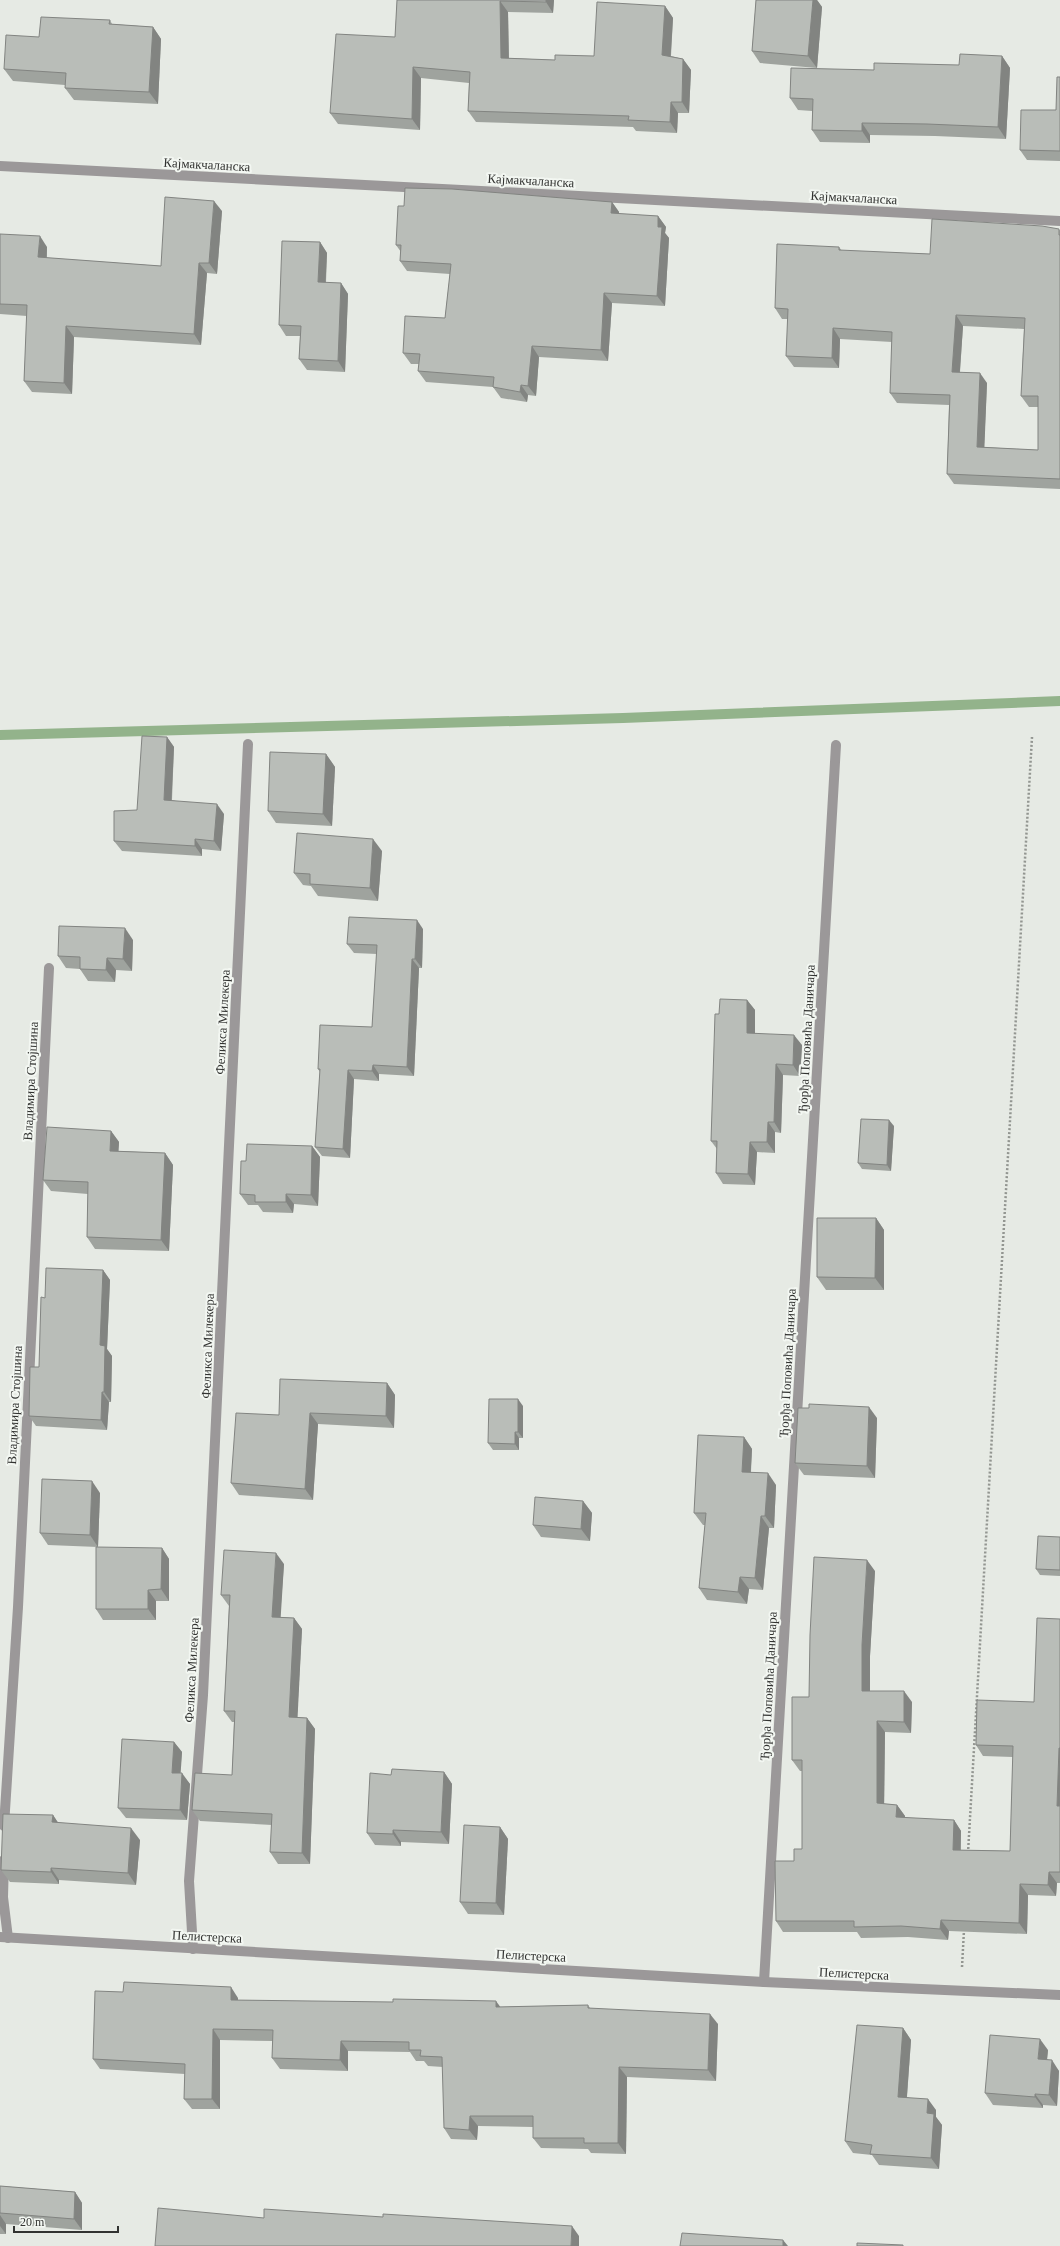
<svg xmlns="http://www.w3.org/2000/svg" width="1060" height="2246" viewBox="0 0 1060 2246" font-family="Georgia,serif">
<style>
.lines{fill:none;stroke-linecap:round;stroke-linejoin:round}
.stream{stroke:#93b38b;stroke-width:10}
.path{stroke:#939691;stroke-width:2.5;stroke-dasharray:2 2;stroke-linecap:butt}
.service{stroke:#9b9899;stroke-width:10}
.minor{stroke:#9b9899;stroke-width:10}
.wall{fill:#9fa39e;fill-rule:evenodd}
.shaded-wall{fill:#828481}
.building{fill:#b9bdb8;stroke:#828481;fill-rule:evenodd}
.labels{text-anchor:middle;stroke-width:4;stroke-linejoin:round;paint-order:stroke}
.street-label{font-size:13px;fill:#323331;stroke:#f3f7f2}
</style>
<rect width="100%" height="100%" fill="#e6eae4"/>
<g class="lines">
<polyline class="stream" points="0,735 623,718 1060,701"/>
<g class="path">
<polyline points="968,1853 1032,737"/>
<polyline points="962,1967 964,1930"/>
</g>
<g class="service">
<polyline points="4,1826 18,1607 49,968"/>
<polyline points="4,1860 3,1897 8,1938"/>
<polyline points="193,1949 189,1881 203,1695 248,744"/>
</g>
<g class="minor">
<polyline points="0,166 1060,221"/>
<polyline points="0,1937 764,1982 1060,1995"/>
<polyline points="764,1982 836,745"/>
</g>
</g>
<g class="wall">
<polygon points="397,0 554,0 553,13 508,12 509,58 555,60 594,56 665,6 673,18 671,56 683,59 691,70 689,113 678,113 677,133 636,131 633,127 476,122 468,111 469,83 421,78 420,130 338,124 330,113 395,37"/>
<polygon points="756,0 817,0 822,7 817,68 760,63 752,51"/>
<polygon points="110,20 112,24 153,27 161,39 158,104 74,100 65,88 65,85 13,81 4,69 39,37"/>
<polygon points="1002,56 1010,68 1006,139 935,136 870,135 870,143 820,142 812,130 812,111 798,110 790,98 874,70 959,65"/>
<polygon points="1060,77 1060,161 1027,160 1020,150 1056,110"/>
<polygon points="612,202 619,212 619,214 658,216 666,227 665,233 669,238 665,306 612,303 608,361 539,357 536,396 528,395 527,402 501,398 493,387 426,382 418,371 419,364 411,364 403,353 445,318 450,274 407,271 400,261 401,252 396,245"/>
<polygon points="222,211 217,274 207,273 201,345 74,337 72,394 32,392 24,381 27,316 0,314 0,234 47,247 47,258 161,266"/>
<path d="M1060,230v259l-106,-5 -7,-10 2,-69 -52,-2 -7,-10 2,-51 -52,-3 -1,29 -45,-1 -8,-11 2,-37h-6l-7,-11 64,-61 3,4 88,3zM963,326l61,3 -3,67 8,11h9v43l-54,-3 3,-64 -27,-11z"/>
<polygon points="320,242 327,253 326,283 341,283 348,294 345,372 307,370 299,359 300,336 286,336 279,325"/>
<polygon points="167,737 174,747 172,800 224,814 221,851 202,849 202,856 122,851 114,841 137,810"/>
<polygon points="326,754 335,767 332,826 276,823 268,811"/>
<polygon points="382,851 378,901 318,896 311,886 303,885 294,873"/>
<polygon points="423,929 422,968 419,968 414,1076 379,1074 379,1081 354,1079 350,1158 322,1156 315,1147 320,1072 318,1069 372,1027 377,954 354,953 347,944"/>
<polygon points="133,940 132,971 116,970 115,982 88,981 80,969 66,968 58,956"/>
<polygon points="747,1000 755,1010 755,1033 802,1045 800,1076 783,1075 781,1133 775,1132 775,1153 757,1152 755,1185 723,1184 716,1173 717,1149 711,1141 719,1014"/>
<polygon points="894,1126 891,1171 862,1169 858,1163"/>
<polygon points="111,1131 119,1142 118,1151 165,1153 173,1165 169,1251 95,1249 87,1237 88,1194 51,1191 43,1180"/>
<polygon points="312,1146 320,1157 318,1206 294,1204 293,1213 263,1212 258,1205 248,1205 240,1194 246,1161"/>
<polygon points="876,1218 884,1230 884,1290 826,1290 817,1277"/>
<polygon points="103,1270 110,1280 107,1349 112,1356 111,1402 109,1402 107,1430 36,1426 29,1416 39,1367 45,1298"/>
<polygon points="387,1383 395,1395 394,1428 318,1424 313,1500 239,1495 231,1483 279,1415"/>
<polygon points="523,1406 523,1438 519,1438 519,1450 493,1450 488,1443"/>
<polygon points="809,1408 877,1418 875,1478 804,1475 795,1463"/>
<polygon points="744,1437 752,1449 751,1472 776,1485 774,1528 769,1528 763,1590 749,1589 747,1604 707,1600 699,1588 705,1525 703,1525 694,1513"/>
<polygon points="100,1493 98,1547 48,1545 40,1533"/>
<polygon points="583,1501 592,1513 590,1541 541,1537 533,1525"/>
<polygon points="1060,1537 1060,1576 1040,1575 1036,1569"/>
<polygon points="162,1548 169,1559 169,1601 156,1601 156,1620 103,1620 96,1609"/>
<polygon points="284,1564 280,1617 294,1618 302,1629 297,1717 307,1718 315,1729 310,1864 278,1864 270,1852 272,1825 200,1821 192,1810 232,1775 234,1722 232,1722 224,1711 229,1606 221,1595"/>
<polygon points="875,1571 870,1656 870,1691 912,1702 911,1733 885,1732 884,1804 897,1805 905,1816 904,1818 954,1820 961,1831 961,1850 1010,1851 1013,1757 983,1756 976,1745 1034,1702 1060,1619 1060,1883 1057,1883 1056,1896 1028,1895 1027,1934 949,1931 948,1940 908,1937 861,1938 857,1932 783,1932 776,1921 794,1861 802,1849 802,1771 800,1771 792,1760 809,1697"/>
<polygon points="174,1742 182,1752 180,1773 190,1784 187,1820 126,1818 118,1808"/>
<polygon points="444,1772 452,1784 449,1844 401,1842 401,1846 375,1845 367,1833 391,1775"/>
<polygon points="53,1815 58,1823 140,1840 136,1885 59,1880 59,1884 10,1882 1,1870"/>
<polygon points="500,1827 508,1839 504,1915 468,1914 460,1902"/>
<polygon points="238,1998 238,2000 500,2007 588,2005 590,2008 718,2024 716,2081 627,2077 626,2154 591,2153 588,2149 541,2148 533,2138 533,2127 478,2126 477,2140 451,2139 444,2128 443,2067 428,2066 424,2061 416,2061 410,2052 348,2051 348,2071 280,2069 272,2058 273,2041 220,2040 220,2109 192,2109 184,2099 185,2074 100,2069 93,2059"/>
<polygon points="903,2028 911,2040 907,2097 936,2110 936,2117 942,2125 939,2169 879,2165 872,2155 853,2153 845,2141"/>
<polygon points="1048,2050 1047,2059 1059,2071 1057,2106 1043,2105 1043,2108 993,2105 985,2093"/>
<polygon points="0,2186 75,2192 82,2203 82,2230 6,2224 6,2234 0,2234"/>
</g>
<g class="shaded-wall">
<polygon points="546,0 554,0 553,13 546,2"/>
<polygon points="813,0 817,0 822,7 817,68 808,56"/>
<polygon points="500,1 508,12 509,69 501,58"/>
<polygon points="665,6 673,18 670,66 662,55"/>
<polygon points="153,27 161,39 158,104 149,92"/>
<polygon points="1002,56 1010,68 1006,139 998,127"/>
<polygon points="683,59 691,70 689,113 682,102"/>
<polygon points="413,67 421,78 420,130 412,119"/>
<polygon points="671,102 678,113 677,133 670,122"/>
<polygon points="862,123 870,135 870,143 862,131"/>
<polygon points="214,201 222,211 217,274 209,263"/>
<polygon points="612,202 619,212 619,224 611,213"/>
<polygon points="658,216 666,227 665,233 669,238 665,306 657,296"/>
<polygon points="40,236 47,247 46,268 38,257"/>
<polygon points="320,242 327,253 325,293 318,282"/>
<polygon points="199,263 207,273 201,345 194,334"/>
<polygon points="341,283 348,294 345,372 338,361"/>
<polygon points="604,293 612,303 608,361 601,350"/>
<polygon points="956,315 963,326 959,383 952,372"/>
<polygon points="66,326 74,337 72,394 64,383"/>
<polygon points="833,328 840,339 839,368 832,358"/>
<polygon points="532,346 539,357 536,396 528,386"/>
<polygon points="980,373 987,383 984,457 977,447"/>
<polygon points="521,385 528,395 527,402 520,392"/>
<polygon points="167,737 174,747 171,810 164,800"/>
<polygon points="326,754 335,767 332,826 323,814"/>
<polygon points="217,804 224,814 221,851 214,841"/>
<polygon points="195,839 202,849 202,856 195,846"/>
<polygon points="373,839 382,851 378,901 370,888"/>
<polygon points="417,920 423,929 422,968 415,959"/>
<polygon points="125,928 133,940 132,971 123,959"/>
<polygon points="107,958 116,970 115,982 106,970"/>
<polygon points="412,959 419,968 414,1076 407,1067"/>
<polygon points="747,1000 755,1010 755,1044 747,1033"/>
<polygon points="794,1035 802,1045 800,1076 793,1065"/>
<polygon points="776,1064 783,1075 781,1133 774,1122"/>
<polygon points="373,1065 379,1074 379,1081 372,1071"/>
<polygon points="348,1070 354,1079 350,1158 343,1149"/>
<polygon points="889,1120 894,1126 891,1171 887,1165"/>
<polygon points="768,1122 775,1132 775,1153 767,1142"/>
<polygon points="111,1131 119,1142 118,1162 110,1151"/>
<polygon points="750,1142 757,1152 755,1185 748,1174"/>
<polygon points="312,1146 320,1157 318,1206 311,1195"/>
<polygon points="165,1153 173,1165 169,1251 161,1240"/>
<polygon points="286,1194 294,1204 293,1213 286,1202"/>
<polygon points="876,1218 884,1230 884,1290 875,1278"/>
<polygon points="103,1270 110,1280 107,1349 112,1356 111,1402 104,1392 100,1345"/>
<polygon points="387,1383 395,1395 394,1428 386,1416"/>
<polygon points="102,1392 109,1402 107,1430 101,1420"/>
<polygon points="518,1399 523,1406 523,1438 518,1432"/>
<polygon points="869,1407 877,1418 875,1478 867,1466"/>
<polygon points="310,1413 318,1424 313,1500 305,1489"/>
<polygon points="515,1432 519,1438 519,1450 515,1444"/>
<polygon points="744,1437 752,1449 750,1484 742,1472"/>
<polygon points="768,1473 776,1485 774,1528 765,1516"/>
<polygon points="92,1481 100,1493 98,1547 90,1535"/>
<polygon points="583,1501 592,1513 590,1541 581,1529"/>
<polygon points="761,1516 769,1528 763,1590 755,1578"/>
<polygon points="162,1548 169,1559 169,1601 161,1589"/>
<polygon points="276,1553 284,1564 280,1628 272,1617"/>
<polygon points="867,1560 875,1571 870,1656 870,1702 862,1691 862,1645"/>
<polygon points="740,1577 749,1589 747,1604 738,1592"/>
<polygon points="148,1590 156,1601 156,1620 148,1609"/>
<polygon points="294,1618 302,1629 297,1728 289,1717"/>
<polygon points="904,1691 912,1702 911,1733 904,1722"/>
<polygon points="307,1718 315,1729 310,1864 302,1853"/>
<polygon points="877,1721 885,1732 884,1814 877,1803"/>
<polygon points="174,1742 182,1752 180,1783 172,1773"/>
<polygon points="1059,1748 1060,1748 1060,1810 1057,1806"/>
<polygon points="444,1772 452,1784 449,1844 441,1832"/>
<polygon points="182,1773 190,1784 187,1820 180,1810"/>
<polygon points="897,1805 905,1816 904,1828 896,1817"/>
<polygon points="53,1815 61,1827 52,1822"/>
<polygon points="954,1820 961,1831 960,1861 953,1850"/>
<polygon points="500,1827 508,1839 504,1915 496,1903"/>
<polygon points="131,1828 140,1840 136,1885 128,1873"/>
<polygon points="393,1830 401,1842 401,1846 393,1834"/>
<polygon points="51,1868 59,1880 59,1884 51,1872"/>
<polygon points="1049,1872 1057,1883 1056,1896 1048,1885"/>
<polygon points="1020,1884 1028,1895 1027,1934 1019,1923"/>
<polygon points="941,1920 949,1931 948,1940 940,1929"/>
<polygon points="231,1987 238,1998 238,2010 231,2000"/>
<polygon points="496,2001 504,2012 496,2007"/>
<polygon points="710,2014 718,2024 716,2081 708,2070"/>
<polygon points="903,2028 911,2040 906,2108 898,2097"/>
<polygon points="213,2029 220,2040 220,2109 212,2099"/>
<polygon points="1040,2039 1048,2050 1046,2070 1038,2059"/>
<polygon points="341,2041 348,2051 348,2071 340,2060"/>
<polygon points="1052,2060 1059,2071 1057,2106 1049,2095"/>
<polygon points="619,2067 627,2077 626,2154 618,2143"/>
<polygon points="1035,2094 1043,2105 1043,2108 1035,2097"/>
<polygon points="928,2099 936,2110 936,2117 942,2125 939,2169 931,2158 927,2113"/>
<polygon points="470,2116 478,2126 477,2140 469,2130"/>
<polygon points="75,2192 82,2203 82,2230 74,2219"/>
<polygon points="0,2215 6,2224 6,2234 0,2226"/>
<polygon points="572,2226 579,2236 579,2246 571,2246"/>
<polygon points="783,2240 788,2246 783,2246"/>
</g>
<g class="building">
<polygon points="397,0 546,0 546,2 500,1 501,58 555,60 555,55 594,56 597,2 665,6 662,55 683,59 682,102 671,102 670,122 628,120 629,116 468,111 470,72 413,67 412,119 330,113 336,34 395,37"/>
<polygon points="756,0 813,0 808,56 752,51"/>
<polygon points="41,17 110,20 109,24 153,27 149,92 65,88 66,73 4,69 6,35 39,37"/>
<polygon points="960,54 1002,56 998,127 927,124 862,123 862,131 812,130 813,99 790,98 791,68 874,70 874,63 959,65"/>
<polygon points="1057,77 1060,77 1060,151 1020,150 1021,110 1056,110"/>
<polygon points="405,188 452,189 612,202 611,213 658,216 658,227 662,227 657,296 604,293 601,350 532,346 528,386 521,385 520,392 493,387 494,377 418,371 420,354 403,353 405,316 445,318 451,264 400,261 401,245 396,245 398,206 404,206"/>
<polygon points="165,197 214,201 209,263 199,263 194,334 66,326 64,383 24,381 27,305 0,304 0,234 40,236 38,257 161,266"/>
<path d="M932,219l110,7 17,3v6h1v244l-113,-5 3,-79 -60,-2 2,-61 -59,-4 -1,30 -46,-2 2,-47 -13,-1 2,-64 62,3v3l91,4zM956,315l69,3 -4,78h17v54l-61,-3 3,-74 -28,-1z"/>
<polygon points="282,241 320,242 318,282 341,283 338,361 299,359 301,326 279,325"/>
<polygon points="142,736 167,737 164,800 217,804 214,841 195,839 195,846 114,841 114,811 137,810"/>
<polygon points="270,752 326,754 323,814 268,811"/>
<polygon points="297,833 373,839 370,888 310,884 310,874 294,873"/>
<polygon points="349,917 417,920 415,959 412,959 407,1067 373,1065 372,1071 348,1070 343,1149 315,1147 320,1069 318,1069 320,1025 372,1027 377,945 347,944"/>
<polygon points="59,926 125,928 123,959 107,958 106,970 80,969 80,957 58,956"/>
<polygon points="720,999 747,1000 747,1033 794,1035 793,1065 776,1064 774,1122 768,1122 767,1142 750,1142 748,1174 716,1173 717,1141 711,1141 715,1014 719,1014"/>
<polygon points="861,1119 889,1120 887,1165 858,1163"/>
<polygon points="47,1127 111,1131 110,1151 165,1153 161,1240 87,1237 88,1182 43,1180"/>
<polygon points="247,1144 312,1146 311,1195 286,1194 286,1202 255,1202 255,1195 240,1194 241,1161 246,1161"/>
<polygon points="817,1218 876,1218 875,1278 817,1277"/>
<polygon points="46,1268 103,1270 100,1345 105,1346 104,1392 102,1392 101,1420 29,1416 30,1367 39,1367 41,1297 45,1298"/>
<polygon points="280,1379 387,1383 386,1416 310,1413 305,1489 231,1483 236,1413 279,1415"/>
<polygon points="489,1399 518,1399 518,1432 515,1432 515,1444 488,1443"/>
<polygon points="809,1404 869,1407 867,1466 795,1463 798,1408 809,1408"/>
<polygon points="698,1435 744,1437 742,1472 768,1473 765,1516 761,1516 755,1578 740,1577 738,1592 699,1588 706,1513 694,1513"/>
<polygon points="42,1479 92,1481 90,1535 40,1533"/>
<polygon points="535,1497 583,1501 581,1529 533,1525"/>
<polygon points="1038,1536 1060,1537 1060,1570 1036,1569"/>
<polygon points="96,1547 162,1548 161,1589 148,1590 148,1609 96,1609"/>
<polygon points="224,1550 276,1553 272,1617 294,1618 289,1717 307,1718 302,1853 270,1852 272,1814 192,1810 195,1773 232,1775 235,1711 224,1711 230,1595 221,1595"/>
<polygon points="814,1557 867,1560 862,1645 862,1691 904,1691 904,1722 877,1721 877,1803 897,1805 896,1817 954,1820 953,1850 1010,1851 1013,1746 976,1745 977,1700 1034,1702 1037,1618 1060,1619 1060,1748 1059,1748 1057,1806 1060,1806 1060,1872 1049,1872 1048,1885 1020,1884 1019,1923 941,1920 940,1929 901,1926 854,1927 854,1921 776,1921 775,1861 794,1861 794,1849 802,1849 802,1760 792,1760 792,1697 809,1697 810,1635"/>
<polygon points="122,1739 174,1742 172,1773 182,1773 180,1810 118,1808"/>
<polygon points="392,1769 444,1772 441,1832 393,1830 393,1834 367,1833 370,1773 391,1775"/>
<polygon points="3,1814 53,1815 52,1822 131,1828 128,1873 51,1868 51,1872 1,1870"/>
<polygon points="464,1825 500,1827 496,1903 460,1902"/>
<polygon points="124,1982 231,1987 231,2000 393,2002 393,1999 496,2001 496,2007 588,2005 588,2008 710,2014 708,2070 619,2067 618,2143 584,2143 584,2138 533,2138 533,2116 470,2116 469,2130 444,2128 442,2057 420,2056 421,2050 409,2050 409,2042 341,2041 340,2060 272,2058 273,2030 213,2029 212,2099 184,2099 185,2064 93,2059 95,1991 123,1992"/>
<polygon points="857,2025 903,2028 898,2097 928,2099 927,2113 934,2114 931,2158 870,2154 872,2145 845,2141"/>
<polygon points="990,2035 1040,2039 1038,2059 1052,2060 1049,2095 1035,2094 1035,2097 985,2093"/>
<polygon points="0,2186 75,2192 74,2219 0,2213"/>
<polygon points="158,2208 264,2218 264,2209 383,2217 383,2214 572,2226 571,2246 155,2246"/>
<polygon points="682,2233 783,2240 783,2246 680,2246"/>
<polygon points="857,2243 903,2245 903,2246 857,2246"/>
</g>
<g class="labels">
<g class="street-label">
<text transform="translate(207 164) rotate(3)" y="5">Кајмакчаланска</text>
<text transform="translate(531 180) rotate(3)" y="5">Кајмакчаланска</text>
<text transform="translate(854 197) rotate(3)" y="5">Кајмакчаланска</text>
<text transform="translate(222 1022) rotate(-87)" y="5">Феликса Милекера</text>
<text transform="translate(806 1039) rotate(-87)" y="5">Ђорђа Поповића Даничара</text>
<text transform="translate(30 1081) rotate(-87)" y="5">Владимира Стојшина</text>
<text transform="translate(207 1346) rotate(-88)" y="5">Феликса Милекера</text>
<text transform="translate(787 1363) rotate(-87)" y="5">Ђорђа Поповића Даничара</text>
<text transform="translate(14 1405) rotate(-87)" y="5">Владимира Стојшина</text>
<text transform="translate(191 1670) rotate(-87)" y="5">Феликса Милекера</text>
<text transform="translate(768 1686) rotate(-87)" y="5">Ђорђа Поповића Даничара</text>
<text transform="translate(207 1936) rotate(3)" y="5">Пелистерска</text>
<text transform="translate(531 1955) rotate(3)" y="5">Пелистерска</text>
<text transform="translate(854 1973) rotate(3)" y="5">Пелистерска</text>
</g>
</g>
<path d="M14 2226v6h104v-6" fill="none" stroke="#323331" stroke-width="2"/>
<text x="20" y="2226" font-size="12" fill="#323331" stroke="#f3f7f2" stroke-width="3" paint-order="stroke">20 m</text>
</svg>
